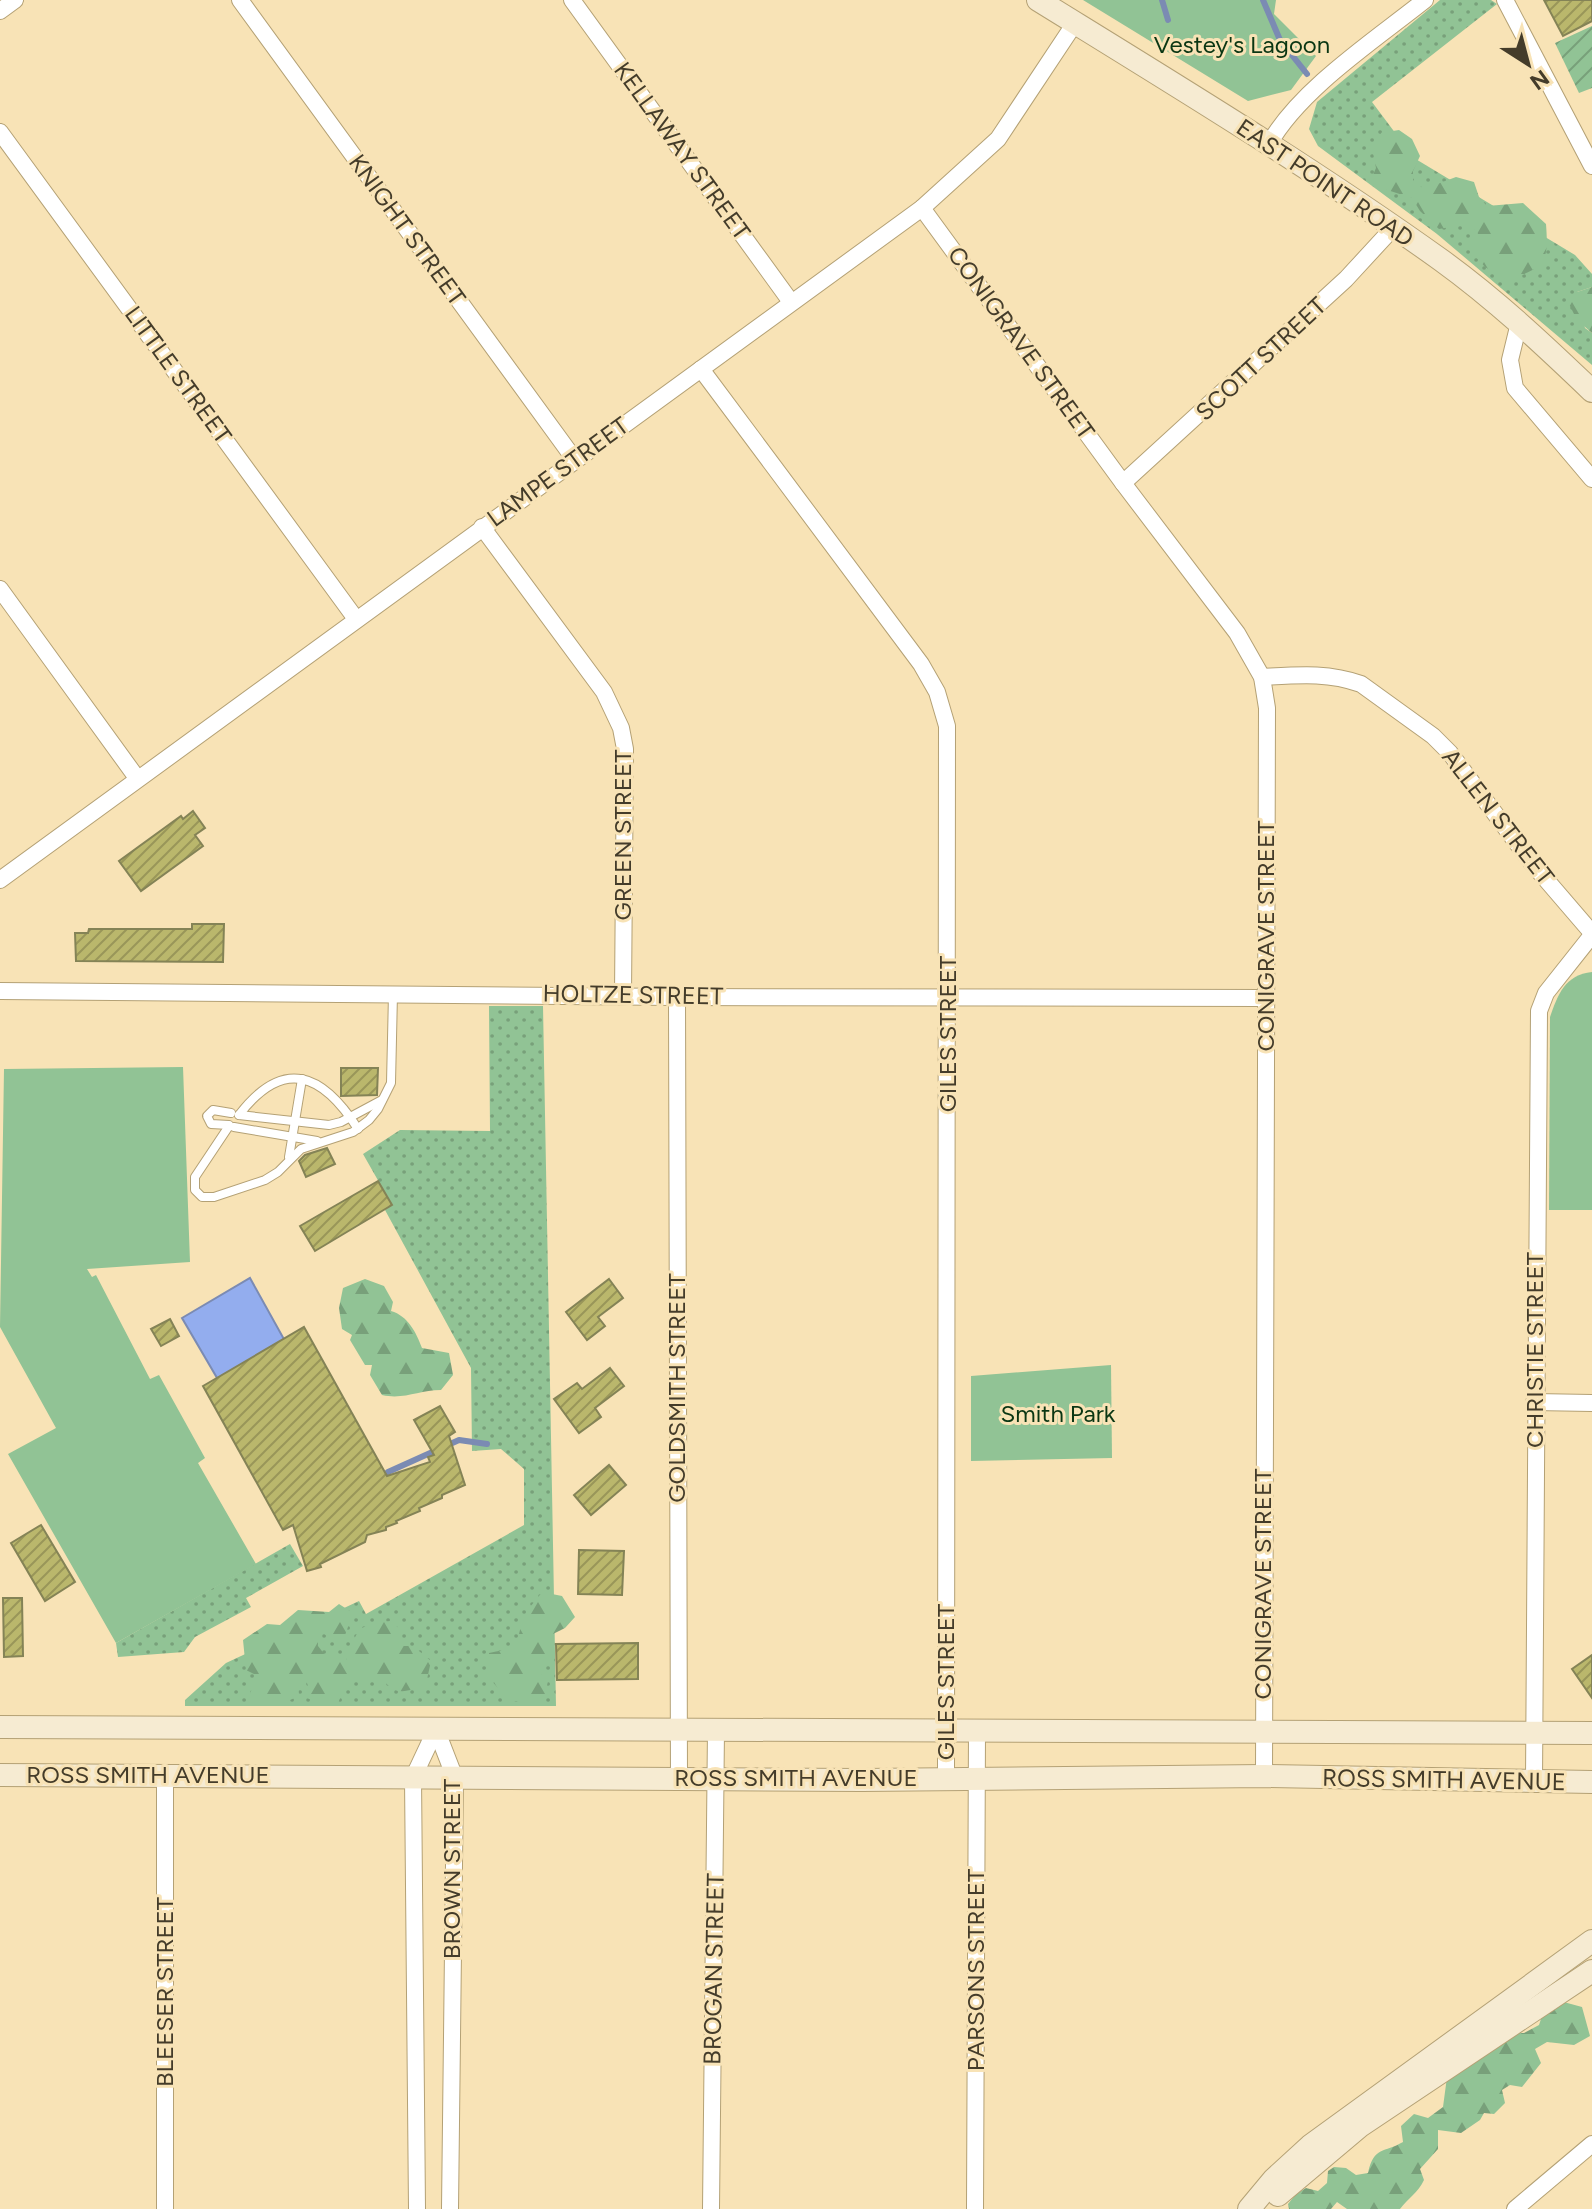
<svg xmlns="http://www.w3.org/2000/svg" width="1592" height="2209" viewBox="0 0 1592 2209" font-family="Figtree,sans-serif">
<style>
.grass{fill:url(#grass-dots)}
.forest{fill:url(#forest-firs)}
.park{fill:#91c395}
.garden{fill:url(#garden-furrows)}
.water{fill:#93adee;stroke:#7b8bb3;stroke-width:2}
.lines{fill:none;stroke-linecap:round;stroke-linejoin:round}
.stream{stroke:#7b8bb3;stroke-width:6}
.building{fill:url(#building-hatch);stroke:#848356;stroke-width:2}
.lane-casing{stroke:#b4a175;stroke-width:10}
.street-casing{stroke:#b4a175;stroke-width:18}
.secondary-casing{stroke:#b4a175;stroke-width:24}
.lane{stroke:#fff;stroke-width:8}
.street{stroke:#fff;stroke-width:16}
.secondary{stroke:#f6ebd2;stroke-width:22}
.labels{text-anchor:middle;stroke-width:6;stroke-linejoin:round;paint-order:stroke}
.park-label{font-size:24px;fill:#0a3613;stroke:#f8e3b6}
.street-label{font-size:24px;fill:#443c2a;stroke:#f8e3b6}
</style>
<defs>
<pattern id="grass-dots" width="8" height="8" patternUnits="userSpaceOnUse" patternTransform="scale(2)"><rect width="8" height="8" fill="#91c395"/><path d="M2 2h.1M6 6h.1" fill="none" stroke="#78a07a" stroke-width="1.8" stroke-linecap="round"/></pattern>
<pattern id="forest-firs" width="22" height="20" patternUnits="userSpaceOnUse" patternTransform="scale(2)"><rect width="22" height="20" fill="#91c395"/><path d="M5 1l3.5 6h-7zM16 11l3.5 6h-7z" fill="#78a07a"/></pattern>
<pattern id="garden-furrows" width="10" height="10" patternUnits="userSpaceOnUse" patternTransform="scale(2)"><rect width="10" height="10" fill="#91c395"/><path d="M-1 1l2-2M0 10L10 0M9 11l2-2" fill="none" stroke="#78a07a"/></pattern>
<pattern id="building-hatch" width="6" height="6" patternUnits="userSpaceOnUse" patternTransform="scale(2)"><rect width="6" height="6" fill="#bab76c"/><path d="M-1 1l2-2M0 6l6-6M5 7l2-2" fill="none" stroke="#999659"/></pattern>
</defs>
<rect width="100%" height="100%" fill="#f8e3b6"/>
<g class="grass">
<polygon points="1440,0 1491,0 1497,4 1372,102 1414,158 1575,255 1592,274 1592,287 1577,292 1585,328 1592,333 1592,365 1437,234 1318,146 1309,129 1317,102"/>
<polygon points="489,1006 543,1006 556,1706 185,1706 185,1700 226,1663 359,1601 366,1614 524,1525 524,1469 501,1449 472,1451 471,1368 385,1210 392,1205 363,1154 400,1130 490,1131"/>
<polygon points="290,1544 303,1566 246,1598 251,1607 195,1637 184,1652 118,1657 116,1643"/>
</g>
<g class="forest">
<path d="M1399,130l13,9 8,17 -7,15v9l11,9 32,-12 18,5 5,15 8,9 36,-3 23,21c3,39 -1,43 -38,56l-23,-13 -15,-17 8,-17 -10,-9 -29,5 -19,-18 -8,-13 -34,-11 -5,-12 3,-7 -3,-16 7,-19z"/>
<polygon points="1592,287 1592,333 1577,320 1569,304 1577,292"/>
<path d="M365,1279l19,7 9,16 -2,9c17,5 25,21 31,37l27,5 4,22 -12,15c-22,0 -37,10 -59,5l-12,-20 2,-10h-7l-15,-25 2,-5 -10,-6 -3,-21 4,-20z"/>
<path d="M542,1592l20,4 13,21 -10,11 -12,6 -1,25 -17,8 13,14 -5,22 -33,-2 -22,-24 1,-24c39,-7 23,-11 37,-39 4,-8 11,-15 16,-22z"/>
<path d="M339,1604l14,9 -9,25h-14l-7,-5 -7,2 2,11 7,9 21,5c13,-32 9,-35 45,-39l11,10 -2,15h13l18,15 -5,23c-19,8 -31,13 -44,-6l-22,2 -14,5 -8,18 -16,1 -15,-6 3,-6 -4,-12 -8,2 1,14 -18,8 -22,1 -9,-12 8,-17 -12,-6 -3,-30 24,-16 13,1 18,-15 31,2z"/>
<path d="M1560,2001l22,6 8,29 -16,9 -27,-3 -12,7 6,14 -19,24 -12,-2 -8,5 3,13 -11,11 -10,-1 -4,7 -19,13 -23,-3v19l-18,20 4,11c-6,13 -16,18 -24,29h-53l-10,-7 -6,7h-42l-1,-5 8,-10 10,-6 12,3 9,-8 1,-12 6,-4 12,1 10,7 12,-2c6,-27 16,-20 35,-31l-2,-16 13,-12 14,4 15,-11 4,-30 64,-44h13l15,-8 5,-15z"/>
</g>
<g class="park">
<polygon points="1083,0 1276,0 1274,14 1316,56 1291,90 1248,101"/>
<path d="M1592,972v238h-43l1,-193c8,-23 15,-42 42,-45z"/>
<polygon points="183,1067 190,1262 87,1269 92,1277 96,1275 150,1379 159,1375 205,1458 198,1463 256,1564 116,1643 8,1454 56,1428 0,1327 4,1069"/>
<polygon points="1111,1365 1112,1458 971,1461 971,1376"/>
</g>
<polygon class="garden" points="1592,26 1592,88 1579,93 1555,43"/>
<polygon class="water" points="250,1278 326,1415 261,1453 182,1318"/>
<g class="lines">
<g class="stream">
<polyline points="1162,0 1168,20"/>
<polyline points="1263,0 1280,40 1307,74"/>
<polyline points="388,1472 459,1440 487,1444"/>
</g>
</g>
<g class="building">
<polygon points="1544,0 1592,0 1592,21 1563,36"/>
<polygon points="193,811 205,828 195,835 203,846 141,891 119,861 181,816 183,819"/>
<polygon points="192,924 224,924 223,962 76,961 75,933 88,933 89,929 192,929"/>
<polygon points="341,1068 378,1068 377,1095 341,1096"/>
<polygon points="327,1148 335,1164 306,1177 299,1161 305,1155"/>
<polygon points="378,1181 392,1205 315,1251 300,1226"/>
<polygon points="609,1279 623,1298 598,1317 605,1326 587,1340 566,1312"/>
<polygon points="170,1319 179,1336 161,1346 151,1329"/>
<polygon points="304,1327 387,1476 430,1462 428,1457 434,1455 414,1420 440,1406 455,1432 449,1436 465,1485 442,1495 442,1498 419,1508 420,1511 396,1521 397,1523 386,1527 386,1530 367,1535 365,1542 320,1564 321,1567 307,1571 293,1525 283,1530 203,1386"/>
<polygon points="610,1368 624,1386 595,1408 601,1417 579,1433 554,1399 577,1383 582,1389"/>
<polygon points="609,1465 626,1485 591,1515 574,1495"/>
<polygon points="41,1525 75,1582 45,1601 11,1543"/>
<polygon points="579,1550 624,1551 622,1595 578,1594"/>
<polygon points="3,1598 22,1598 23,1656 4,1657"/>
<polygon points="638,1643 638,1679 557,1680 556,1644"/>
<polygon points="1592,1655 1592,1698 1572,1669"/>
</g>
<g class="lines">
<g class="lane-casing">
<g id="lane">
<path d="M239,1115c45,-59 84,-41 119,14"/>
<polyline points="239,1115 329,1125 341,1122 382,1100"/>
<polyline points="229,1125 211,1124 207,1116 213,1110 231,1113"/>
<polyline points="229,1126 195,1177 195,1190 202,1197 214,1197 265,1180 278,1172 301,1149 353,1132 369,1120 378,1109 391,1083 393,994"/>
<polyline points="234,1127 317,1141"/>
<polyline points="289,1157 302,1079"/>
</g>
</g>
<g class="street-casing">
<g id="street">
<polyline points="240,0 575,460"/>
<polyline points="572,0 791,302"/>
<polyline points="1505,0 1592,166"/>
<polyline points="0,11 15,0"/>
<polyline points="0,132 356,619"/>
<path d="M1269,144c31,-55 106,-104 156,-144"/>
<polyline points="922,208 1123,483 1237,633 1262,677 1267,708 1264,1776"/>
<polyline points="1519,323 1510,360 1515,388 1592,479"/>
<polyline points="701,369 921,664 937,692 947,726 946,1777"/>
<polyline points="1123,483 1346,279 1393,228"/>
<polyline points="482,527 604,692 621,728 625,749 623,995"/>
<polyline points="0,589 137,778"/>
<path d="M1262,677c36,-2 66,-5 99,7l72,52 17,17 81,109 61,71"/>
<polyline points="0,880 922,208 998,139 1075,23"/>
<polyline points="0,991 677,997 1265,998"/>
<polyline points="677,997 679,1779"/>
<polyline points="1534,1402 1592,1403"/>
<polyline points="436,1729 455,1778 450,2209"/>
<polyline points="1534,1782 1539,1011 1546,993 1592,935"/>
<polyline points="165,2209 165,1774"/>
<polyline points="417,2209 413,1778 436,1729"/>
<polyline points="711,2209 716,1730"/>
<polyline points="975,2209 977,1731"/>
<polyline points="1515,2209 1592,2144"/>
</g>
</g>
<g class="secondary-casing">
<g id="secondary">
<path d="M1038,0c136,84 273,167 403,260 54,39 103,85 151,131"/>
<polyline points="0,1727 1592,1733"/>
<polyline points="0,1775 862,1780 1264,1776 1592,1782"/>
<polyline points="1278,2195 1360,2126 1592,1971"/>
<polyline points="1249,2209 1274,2179 1310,2146 1592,1941"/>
</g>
</g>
<use href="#lane" class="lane"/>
<use href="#street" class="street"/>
<use href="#secondary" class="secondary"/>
</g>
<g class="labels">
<g class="park-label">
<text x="1242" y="53">Vestey's Lagoon</text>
<text x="1058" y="1422">Smith Park</text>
</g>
<g class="street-label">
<text transform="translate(682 151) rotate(54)" y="8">KELLAWAY STREET</text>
<text transform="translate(1325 183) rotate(34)" y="8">EAST POINT ROAD</text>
<text transform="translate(407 230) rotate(54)" y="8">KNIGHT STREET</text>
<text transform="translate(1021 343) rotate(54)" y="8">CONIGRAVE STREET</text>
<text transform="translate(1261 359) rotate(-43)" y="8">SCOTT STREET</text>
<text transform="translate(178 375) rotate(54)" y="8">LITTLE STREET</text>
<text transform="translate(558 472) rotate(-36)" y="8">LAMPE STREET</text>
<text transform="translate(1498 817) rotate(52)" y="8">ALLEN STREET</text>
<text transform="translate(623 835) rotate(-90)" y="8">GREEN STREET</text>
<text transform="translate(1266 936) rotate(-90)" y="8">CONIGRAVE STREET</text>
<text transform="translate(633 995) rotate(1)" y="8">HOLTZE STREET</text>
<text transform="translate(948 1034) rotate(-90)" y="8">GILES STREET</text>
<text transform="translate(1535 1350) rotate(-90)" y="8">CHRISTIE STREET</text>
<text transform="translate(677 1388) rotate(-90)" y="8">GOLDSMITH STREET</text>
<text transform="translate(1263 1584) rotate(-90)" y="8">CONIGRAVE STREET</text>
<text transform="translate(946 1682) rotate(-90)" y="8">GILES STREET</text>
<text x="148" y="1783">ROSS SMITH AVENUE</text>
<text x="796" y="1786">ROSS SMITH AVENUE</text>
<text transform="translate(1444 1780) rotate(1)" y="8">ROSS SMITH AVENUE</text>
<text transform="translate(452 1869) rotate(-90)" y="8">BROWN STREET</text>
<text transform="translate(714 1969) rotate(-89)" y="8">BROGAN STREET</text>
<text transform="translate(976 1970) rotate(-90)" y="8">PARSONS STREET</text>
<text transform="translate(165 1992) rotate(-90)" y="8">BLEESER STREET</text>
</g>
</g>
<g transform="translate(1528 64) rotate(144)" stroke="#f8e3b6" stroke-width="6" paint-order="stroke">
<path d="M0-6L14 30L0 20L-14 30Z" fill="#443c2a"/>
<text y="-12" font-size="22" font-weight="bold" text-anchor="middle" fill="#443c2a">N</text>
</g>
</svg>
